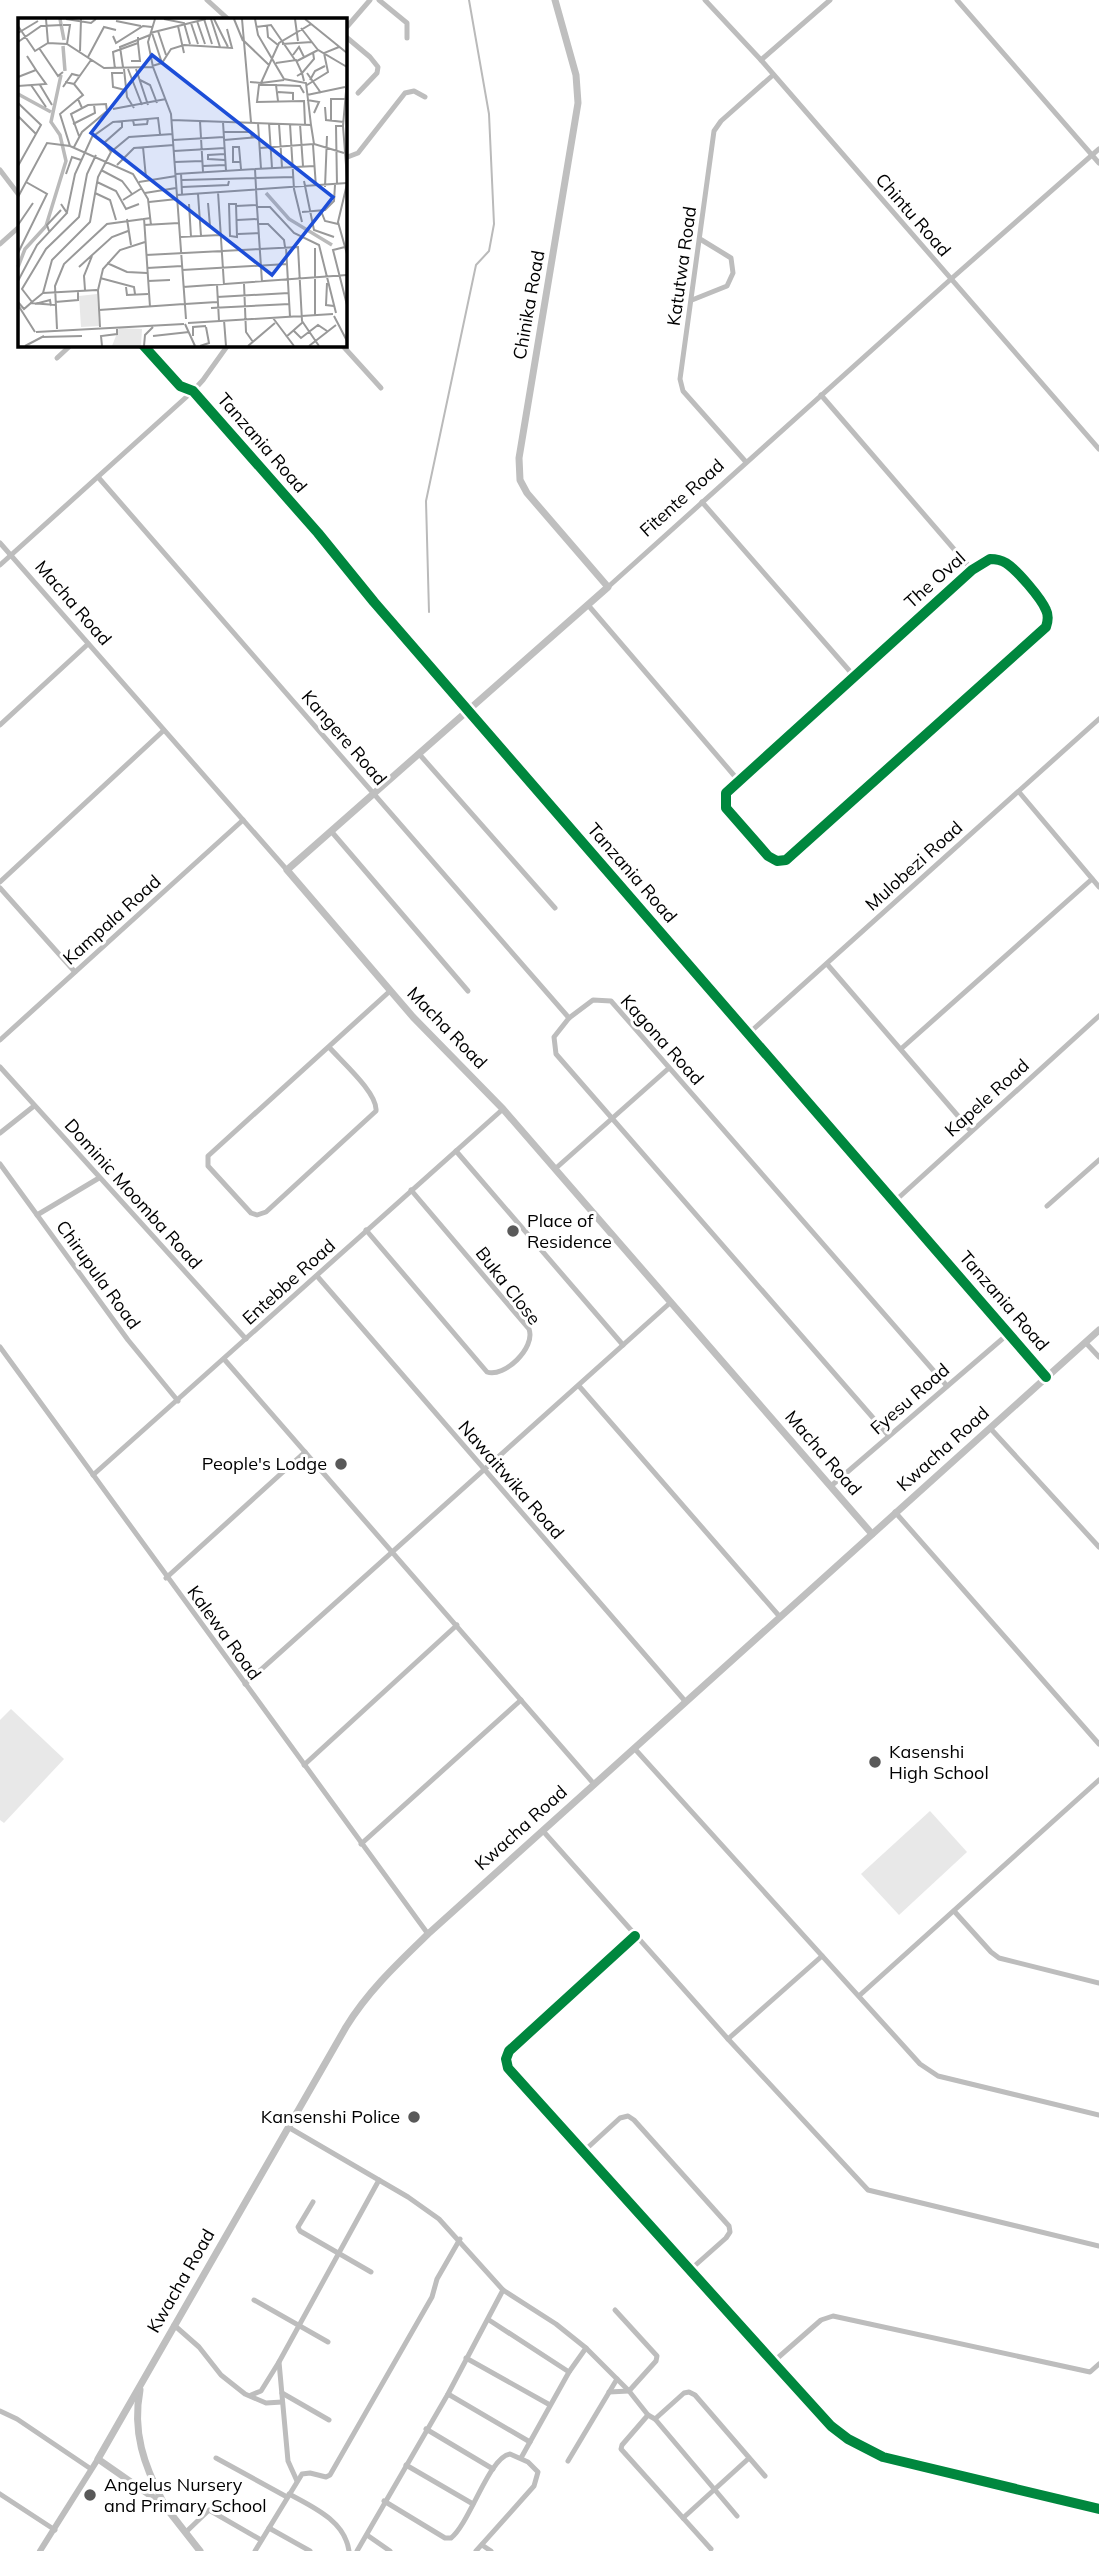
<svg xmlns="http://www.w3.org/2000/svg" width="1099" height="2551" viewBox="0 0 1099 2551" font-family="Mulish,sans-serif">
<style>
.green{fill:#e8e8e8}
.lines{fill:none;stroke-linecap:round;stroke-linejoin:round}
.stream{stroke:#bababa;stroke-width:2}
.minor{stroke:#bdbdbd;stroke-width:5}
.tertiary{stroke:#bdbdbd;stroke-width:6}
.secondary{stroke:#bfbfbf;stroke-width:7}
.cycleway-casing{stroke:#fff;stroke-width:15}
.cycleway{stroke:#00873e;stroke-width:10}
.poi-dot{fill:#595959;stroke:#fff;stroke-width:2.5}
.labels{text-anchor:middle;stroke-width:6;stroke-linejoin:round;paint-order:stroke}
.street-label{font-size:18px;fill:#000;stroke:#fff}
.poi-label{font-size:18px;fill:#000;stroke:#fff;text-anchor:start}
.inset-river{fill:none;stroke:#bababa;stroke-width:3.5}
.inset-road{fill:none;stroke:#999;stroke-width:2}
.view{fill:#1d4ed8;fill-opacity:0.15;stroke:#1d4ed8;stroke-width:3.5}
.inset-edge{fill:none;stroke:#000;stroke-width:3.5}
</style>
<rect width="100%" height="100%" fill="#fff"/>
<g class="green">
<polygon points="11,1709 64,1759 4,1823 0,1820 0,1720"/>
<polygon points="930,1811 967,1852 899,1915 861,1874"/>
</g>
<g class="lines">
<polyline class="stream" points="429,612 426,501 476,265 489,251 494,224 489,114 469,0"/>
<g class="minor">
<polyline points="207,0 228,19"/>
<polyline points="379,0 407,23 407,38"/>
<polyline points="705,0 761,60 1099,449"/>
<polyline points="957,0 1099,163"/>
<polyline points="345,29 370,0"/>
<polyline points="345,36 370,57 378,67 377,73 358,93"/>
<polyline points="761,60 830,0"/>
<polyline points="345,153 345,165"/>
<polyline points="345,158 358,153 405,93 414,91 425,97"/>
<polyline points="0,170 19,195"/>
<polyline points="0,244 19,227"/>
<polyline points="692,300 727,286 733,273 731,258 700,239"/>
<polyline points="143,345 180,386 193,391 318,533 374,602 1046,1377"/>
<polyline points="342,345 381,388"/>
<polyline points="57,358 71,345"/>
<polyline points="821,395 972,570"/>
<polyline points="746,462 683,391 680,379 714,131 721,121 773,75"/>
<polyline points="98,477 569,1018"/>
<polyline points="702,502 854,676"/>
<polyline points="0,543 287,870"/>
<path d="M990,559c6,0 11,1 16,4 11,7 35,35 40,47 3,6 2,11 0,17l-260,233 -9,1 -9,-5 -42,-48v-15l246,-223z"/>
<polyline points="0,565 193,391 203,380 228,345"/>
<polyline points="608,587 951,279 1099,149"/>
<polyline points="588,605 738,780"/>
<polyline points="0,725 88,644"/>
<polyline points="420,755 555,908"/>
<polyline points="1019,792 1099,887"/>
<polyline points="331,831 468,991"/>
<polyline points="0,882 163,731"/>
<polyline points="0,888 75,972"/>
<polyline points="827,964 971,1131"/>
<polyline points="748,1034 1099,719"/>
<polyline points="0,1040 243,820"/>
<path d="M329,1047c12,14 49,46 47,64l-110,101 -9,3 -6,-2 -43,-47v-10l182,-165"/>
<polyline points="902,1048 1092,879"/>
<polyline points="0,1067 246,1339"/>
<polyline points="0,1133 34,1106"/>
<polyline points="456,1151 623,1345"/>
<polyline points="0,1164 128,1340 178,1401"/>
<polyline points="555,1169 669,1068"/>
<polyline points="895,1201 1099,1016"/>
<polyline points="1047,1206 1099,1160"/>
<polyline points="37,1215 99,1178"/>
<path d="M366,1230l121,142c17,6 49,-24 42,-43l-118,-139"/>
<polyline points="317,1276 685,1701"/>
<polyline points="1085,1342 1099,1357"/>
<polyline points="0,1347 428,1934"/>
<polyline points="224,1359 594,1784"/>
<polyline points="579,1386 780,1617"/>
<polyline points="990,1428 1099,1547"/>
<polyline points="888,1435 556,1054 554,1037 569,1018 593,1000 611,1001 947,1386"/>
<polyline points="93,1475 503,1109"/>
<polyline points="831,1486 1008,1334"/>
<polyline points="895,1512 1099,1744"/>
<polyline points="166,1578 305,1452"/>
<polyline points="245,1684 671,1302"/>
<polyline points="634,1748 920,2064 938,2076 1099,2115"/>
<polyline points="304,1765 457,1625"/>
<polyline points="543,1831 728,2039 868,2190 1099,2246"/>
<polyline points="361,1844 521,1700"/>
<polyline points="954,1911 991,1952 999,1958 1099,1983"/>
<polyline points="635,1936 509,2051 506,2059 508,2068 773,2362 831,2426 848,2439 883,2457 1099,2509"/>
<polyline points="860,1995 1099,1780"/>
<polyline points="728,2039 822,1956"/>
<polyline points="288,2127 408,2197 439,2219 503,2290 556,2324 586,2348 629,2391 648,2415 655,2419 737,2516"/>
<polyline points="584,2151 620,2118 628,2116 634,2120 729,2226 730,2232 726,2238 691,2269"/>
<polyline points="313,2202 298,2227 300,2231 371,2272"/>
<polyline points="254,2300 328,2342"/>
<polyline points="489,2320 569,2372"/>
<polyline points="174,2325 199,2347 221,2375 245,2394 266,2403 282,2402"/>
<polyline points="466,2358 550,2405"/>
<polyline points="773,2362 821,2320 833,2316 1090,2372 1099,2364"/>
<polyline points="609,2392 629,2391 656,2361 657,2356 615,2310"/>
<polyline points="282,2393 329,2420"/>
<polyline points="448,2394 530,2442"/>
<polyline points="251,2395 261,2391 279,2362"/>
<polyline points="0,2411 17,2419 91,2469"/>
<polyline points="648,2415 622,2445 621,2449 711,2549"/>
<polyline points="655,2419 684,2393 689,2392 695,2395 765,2476"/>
<polyline points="426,2429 493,2469"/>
<polyline points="216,2458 287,2497"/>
<polyline points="521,2458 569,2372 586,2348"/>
<polyline points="568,2461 617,2379"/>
<polyline points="406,2465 473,2504"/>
<polyline points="297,2481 288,2461 279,2362 379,2180"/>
<polyline points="0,2494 55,2530"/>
<path d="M289,2494c24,13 56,27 60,57"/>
<path d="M384,2501l61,37h6c19,-15 38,-81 59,-84l18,8 10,10 -4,14 -58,65"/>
<polyline points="683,2518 748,2459"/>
<polyline points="269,2528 310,2551"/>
<polyline points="186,2532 209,2510 261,2540"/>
<polyline points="367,2535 390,2551"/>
<polyline points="482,2545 491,2551"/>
<polyline points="255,2551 302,2474 310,2473 326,2477 330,2475 432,2297 437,2279 460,2239"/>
<polyline points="357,2551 448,2394 503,2290"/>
</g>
<polyline class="tertiary" points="40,2551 98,2459"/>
<g class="secondary">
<polyline points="555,0 576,75 578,103 519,458 520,480 527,493 608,587 287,870 413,1017 503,1109 872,1534"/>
<path d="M140,2390c-8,42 4,75 23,112"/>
<path d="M200,2551l-36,-46 -66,-46 248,-432c22,-36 52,-64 82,-93l671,-604"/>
</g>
<g class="cycleway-casing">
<g id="cycleway">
<polyline points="143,345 180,386 193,391 318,533 374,602 1046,1377"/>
<path d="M990,559c6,0 11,1 16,4 11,7 35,35 40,47 3,6 2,11 0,17l-260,233 -9,1 -9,-5 -42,-48v-15l246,-223z"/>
<polyline points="635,1936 509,2051 506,2059 508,2068 773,2362 831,2426 848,2439 883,2457 1099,2509"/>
</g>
</g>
<use href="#cycleway" class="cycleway"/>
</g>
<g class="poi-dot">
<circle cx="513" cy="1231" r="7"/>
<circle cx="341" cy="1464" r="7"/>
<circle cx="875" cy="1762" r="7"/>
<circle cx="414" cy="2117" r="7"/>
<circle cx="90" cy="2495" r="7"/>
</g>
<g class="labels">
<g class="street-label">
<text transform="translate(913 215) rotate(49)" y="6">Chintu Road</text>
<text transform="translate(682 266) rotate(-82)" y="6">Katutwa Road</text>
<text transform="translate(529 305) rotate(-80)" y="6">Chinika Road</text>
<text transform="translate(262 443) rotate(49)" y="6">Tanzania Road</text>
<text transform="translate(682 498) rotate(-42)" y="6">Fitente Road</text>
<text transform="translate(935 580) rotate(-42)" y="6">The Oval</text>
<text transform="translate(73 603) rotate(49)" y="6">Macha Road</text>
<text transform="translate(344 738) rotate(49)" y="6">Kangere Road</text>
<text transform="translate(914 866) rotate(-42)" y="6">Mulobezi Road</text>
<text transform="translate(632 873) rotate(49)" y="6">Tanzania Road</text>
<text transform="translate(112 920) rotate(-42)" y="6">Kampala Road</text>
<text transform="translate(447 1028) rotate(46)" y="6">Macha Road</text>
<text transform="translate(662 1040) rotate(48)" y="6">Kagona Road</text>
<text transform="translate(987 1098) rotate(-42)" y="6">Kapele Road</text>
<text transform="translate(133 1194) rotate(48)" y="6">Dominic Moomba Road</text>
<text transform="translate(98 1275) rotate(54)" y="6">Chirupula Road</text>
<text transform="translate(289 1282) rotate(-42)" y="6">Entebbe Road</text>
<text transform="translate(508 1286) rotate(52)" y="6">Buka Close</text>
<text transform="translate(1004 1301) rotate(49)" y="6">Tanzania Road</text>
<text transform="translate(910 1399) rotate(-41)" y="6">Fyesu Road</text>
<text transform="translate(943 1449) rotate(-42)" y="6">Kwacha Road</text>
<text transform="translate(823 1453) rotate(49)" y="6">Macha Road</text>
<text transform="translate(511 1480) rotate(49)" y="6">Nawaitwika Road</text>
<text transform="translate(224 1633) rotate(54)" y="6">Kalewa Road</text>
<text transform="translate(521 1828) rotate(-42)" y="6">Kwacha Road</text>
<text transform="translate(181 2281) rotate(-60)" y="6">Kwacha Road</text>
</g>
<g class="poi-label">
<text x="527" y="1227">Place of<tspan x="527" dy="21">Residence</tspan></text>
<text x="327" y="1470" text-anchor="end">People's Lodge</text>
<text x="889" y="1758">Kasenshi<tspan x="889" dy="21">High School</tspan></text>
<text x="400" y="2123" text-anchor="end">Kansenshi Police</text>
<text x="104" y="2491">Angelus Nursery<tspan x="104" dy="21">and Primary School</tspan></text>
</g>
</g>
<g transform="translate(18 18)">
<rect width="329" height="329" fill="#fff"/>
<path d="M79,276l2,32 -18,1 -2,-31zM101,310l23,1 -1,17h-29z" fill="#e8e8e8"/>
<path class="inset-river" d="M42,1l4,21M45,28l2,25M0,76l33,18M248,175l23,26 43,26M0,249l7,-18 21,-23 20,-65 -6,-26 -9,-13 10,-47"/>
<path class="inset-road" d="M28,1l2,24M48,1l25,4 5,-4M146,1l20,4 6,21M186,1l8,25M193,1l9,28M196,1l14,28M216,1l9,22M224,1l9,103M237,1l3,16 26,44 22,4 5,42M277,1l3,22M287,1l42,34M98,3l25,5M179,3l8,23M173,5l7,21M45,7h7l-3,19M0,8l17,25 13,-8 19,1 37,24 49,-1 18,47 15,205M160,8l6,27M249,8l1,11 10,8M238,9l15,-2 24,35M283,10l17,22M140,13l8,24M0,15l20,-12M132,15l56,-14M134,15l10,30 -10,3M95,18l3,7 27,-17 9,1M225,22l26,25M0,24l23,-16 21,-1M264,26l30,-2M21,30l19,28 5,-4M62,33l1,-32M275,37l6,-8 5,10M70,39l16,-30 12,3M113,43h9l-2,-18M279,43l21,-11 29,17M144,45l9,-14 13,-4 48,3 -5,-19M258,45l20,-3 6,13 -5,3M105,49l-3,-20 30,-12M135,49l-5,-25 7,-23M97,51l-2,-17 25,-9v-6M106,51l3,28 7,11M110,51l14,36M118,51l12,36M105,55h-11l1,14 12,3M289,55l14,20M0,59l18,-7 -9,-14M122,62l10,5 7,18M292,62l5,-9 10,-5M329,62l-4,46 4,52M286,63l-2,-8 12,-14 -1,-7M47,64l9,2 9,11 -5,4 4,9M232,64l11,1 18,-40 32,-19M243,65l23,-3M56,66l17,-24M13,67l15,22M22,67l12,20M258,67l24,1 4,7M289,67l21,-13 -4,-19 15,-6M0,68l28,-2 -10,-14M45,69l9,-13 8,2M260,74l15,1v7M289,77l38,-8M289,82l12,2 -5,11M260,83l-2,-16h-17l-2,17 47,-1 1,23M0,85l23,22 -23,41M307,89l1,13 18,2M95,91l53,-10M0,98l18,18M115,102l1,5 13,-1 1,-5M154,102l139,5 3,19 30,9M182,103l3,51M313,103v-22h14M205,104l3,49M240,105l3,46M251,105l3,45M55,106l22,-11 -1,-8M261,106l3,43M272,106l4,65 8,33M282,106l3,42M205,114h28l1,6M155,122l51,-3M206,122l35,-3M295,127l3,42M52,128l-10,-32 18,-15M56,129l8,-15 25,-21 -1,-7 -18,1 -17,9 8,22M125,129l3,31M242,130l54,-4M156,133l51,-3M93,134l-7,-9 18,-16v-6M207,136l-17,1v4l17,1M157,144l27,-1M222,144h-7v-15h6l2,22M99,147l17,-17 40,-3M185,148l22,-1M237,151l60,-3M83,152l21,11 10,13M163,155l1,21M48,156l6,-17 9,3M158,156l79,-5 2,38h13l24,26 25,12 17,68M164,162l112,-3M286,163l10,49 20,7M79,164l19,9 10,18 13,-5M121,164l37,-6M329,166l-9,38 9,32M319,167l-1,-59h7M164,169l46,-2 1,-4M307,169l2,-51M200,174l6,93M77,175l15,7 6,20M127,175l31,-5M180,176l3,42M159,177l170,-12M0,179l29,-54 23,3 63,28 15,25 3,26M105,182l19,-12M131,184l28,-3M190,185l2,23M171,186l2,33M211,186h7l1,33 -7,-1zM218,188l21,-1M239,189l5,75M303,193l4,10 13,3M49,194l8,-38 17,-37 21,-15 45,-4 2,16M284,194l23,-2 9,-9 1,-16M126,200l6,89M109,201l4,26M219,202l21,-1M241,206h9l16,16 1,7M0,207l15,-22M126,207l35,-2M31,213l-2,-6 14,-15M220,216l21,-1M162,219l40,-2M268,229l4,70M327,229l-12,3 14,55M0,235l29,-59 -21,-12M128,237l152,-8 4,74 17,25M89,245l20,9 20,1M61,249l33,-30 16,-6M129,250l35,-2M164,252l105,-6M82,260l34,9 1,7M0,263l19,-36 30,-32 -6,-9M130,263l22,-1M309,265l-1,22 8,1M226,266l2,48 7,10M199,267l2,36M108,269l1,8 21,-1M165,269l164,-12M67,272l-1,-14 8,-20M25,275l54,-3M199,279l72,-4M0,284l6,7 8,-7 -10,-13 24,-40 33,-32 8,-43 9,-19M14,284l11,-9 9,-33 38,-38 8,-45 13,-25 18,-15 44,-3M37,284l23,-2v-9M12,285l26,2M17,286l15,-4 1,6M167,286l32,-2M0,287l17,27M193,290l79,-4M81,292l85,-6M297,298v-68M316,298l13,25M255,300l21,28M206,302l2,26M170,305l145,-9M167,306l10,22M82,309l-2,-37 5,-21 17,-19 25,-8M39,311l-2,-43 9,-22 43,-40 44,-6M276,313l7,7 17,-13 9,6M18,314l148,-8M135,318l36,-4M175,318v-9l13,-1M24,319l40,-1M268,319l17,-15M7,328l19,-10M84,328l-1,-10 16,-2v-7M126,328l1,-11 8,-8M182,328l9,-3 -3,-16M230,328l27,-23M291,328l27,-21"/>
<path class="view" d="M134,37l181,142 -61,78 -181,-142z"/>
<rect width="329" height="329" class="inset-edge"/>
</g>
</svg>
